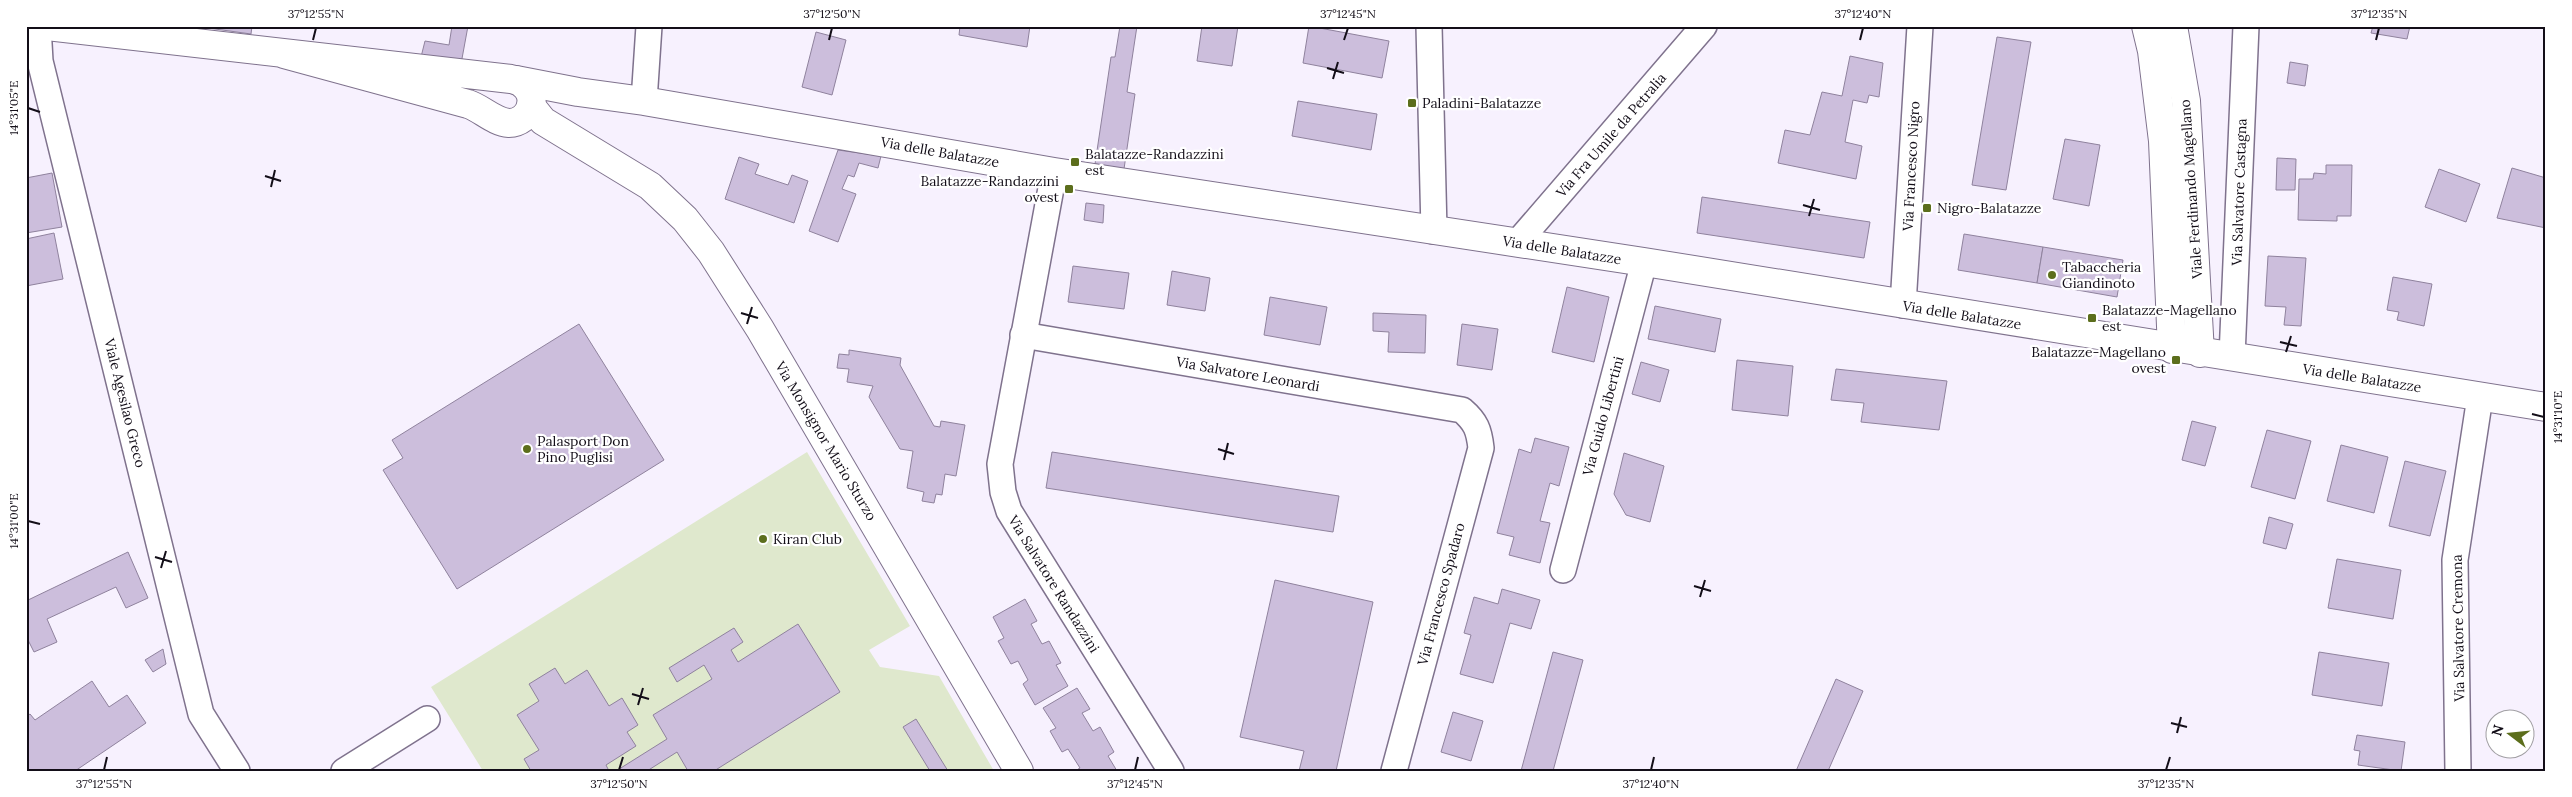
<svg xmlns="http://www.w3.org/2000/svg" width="2572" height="797" viewBox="0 0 2572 797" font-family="Lora,serif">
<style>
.green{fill:#dfe8cd}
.building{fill:#ccbedc;stroke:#8f829d}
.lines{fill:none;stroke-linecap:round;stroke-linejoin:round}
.minor-casing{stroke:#7f728d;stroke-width:28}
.tertiary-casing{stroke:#7f728d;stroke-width:30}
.secondary-casing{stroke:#7f728d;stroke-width:30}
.minor{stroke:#fff;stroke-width:25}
.tertiary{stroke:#fff;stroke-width:28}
.secondary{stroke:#fff;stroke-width:28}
.ticks{fill:none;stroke:#130e18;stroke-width:2}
.poi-dot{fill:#5c6e1c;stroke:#fff;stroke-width:2}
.labels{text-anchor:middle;stroke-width:4.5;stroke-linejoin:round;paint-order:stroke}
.poi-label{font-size:14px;fill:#130e18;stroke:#fff;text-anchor:start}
.street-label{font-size:14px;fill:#130e18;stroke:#fff}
.neatline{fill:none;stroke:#130e18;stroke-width:2}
.ticks-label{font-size:12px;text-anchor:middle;fill:#130e18}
</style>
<rect width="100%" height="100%" fill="#f7f1fe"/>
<polygon class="green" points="807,452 910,626 869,650 880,667 939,676 994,771 483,771 431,687"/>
<g class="building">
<polygon points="208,26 252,26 251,34 208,28"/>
<polygon points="452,26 468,26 461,64 421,57 425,41 449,45"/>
<polygon points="960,26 1030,26 1027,47 959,35"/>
<polygon points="1120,26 1137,26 1127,92 1135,94 1124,169 1095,164 1111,57 1115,57"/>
<polygon points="1202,26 1238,26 1232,66 1197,61"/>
<polygon points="1309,26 1389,41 1382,78 1303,63"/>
<polygon points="2373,26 2410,26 2407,39 2371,33"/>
<polygon points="816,32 846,40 832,95 802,87"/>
<polygon points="1997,37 2031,42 2006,190 1972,185"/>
<polygon points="1850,56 1883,63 1879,97 1869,95 1867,103 1853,100 1845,142 1862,146 1856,179 1778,163 1785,130 1810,135 1822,92 1842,96"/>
<polygon points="2290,62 2308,65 2305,86 2287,83"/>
<polygon points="1298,101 1377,114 1371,150 1292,136"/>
<polygon points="2065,139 2100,145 2089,206 2053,199"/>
<polygon points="838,150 881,156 878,168 859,163 854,177 848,175 842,189 856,194 838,242 809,231"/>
<polygon points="739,157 759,164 755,174 788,185 792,175 808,181 794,223 725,199"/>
<polygon points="2277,158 2296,159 2295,190 2276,190"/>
<polygon points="2326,165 2352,165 2351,216 2337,216 2337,221 2298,220 2299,179 2313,179 2314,173 2326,174"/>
<polygon points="2512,168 2546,178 2546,228 2497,218"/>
<polygon points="2439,169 2480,184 2466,222 2425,207"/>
<polygon points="52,173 62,227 26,233 26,178"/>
<polygon points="1702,197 1870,222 1864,258 1697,233"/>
<polygon points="1086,203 1104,205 1103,223 1084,220"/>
<polygon points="54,233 63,279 26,286 26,239"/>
<polygon points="1964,234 2043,247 2037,283 1958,270"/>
<polygon points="2043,247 2123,260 2117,297 2037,283"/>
<polygon points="2268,256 2306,258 2301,326 2284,325 2286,307 2265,306"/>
<polygon points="1073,266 1129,273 1124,309 1068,302"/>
<polygon points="1172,271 1210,278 1205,311 1167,305"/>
<polygon points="2393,277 2432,284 2424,326 2397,320 2399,312 2387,310"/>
<polygon points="1567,287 1609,297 1594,362 1552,352"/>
<polygon points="1270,297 1327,307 1320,345 1264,335"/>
<polygon points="1655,306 1721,319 1715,352 1648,339"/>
<polygon points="1373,313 1426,315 1425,353 1388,352 1389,332 1373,331"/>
<polygon points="579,324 664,460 457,589 383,470 403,458 392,440"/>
<polygon points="1462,324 1498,329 1492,370 1457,365"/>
<polygon points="849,350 901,358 900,365 934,426 940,427 941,421 965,425 956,476 945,474 942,495 936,494 934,503 922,501 924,492 907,488 913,451 900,449 869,397 873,386 847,382 849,369 837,368 839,354 849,355"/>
<polygon points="1737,360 1793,366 1788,416 1732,410"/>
<polygon points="1641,362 1669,370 1660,402 1632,394"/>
<polygon points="1836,369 1947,381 1939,430 1861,422 1864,403 1831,400"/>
<polygon points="2192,421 2216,427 2205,466 2182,460"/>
<polygon points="2267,430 2311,441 2295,499 2251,487"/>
<polygon points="1535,438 1569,447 1559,486 1550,483 1540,521 1550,523 1540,563 1509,555 1514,537 1497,533 1519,449 1531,453"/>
<polygon points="2341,445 2388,457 2374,513 2327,501"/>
<polygon points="1052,452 1339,496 1333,532 1046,488"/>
<polygon points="1624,453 1664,466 1650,522 1626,515 1614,494"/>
<polygon points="2405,461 2446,471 2430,536 2389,526"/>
<polygon points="2269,517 2293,524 2286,549 2263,543"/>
<polygon points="128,552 148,598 126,608 116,587 47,619 57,642 34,652 26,636 26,601"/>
<polygon points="2337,559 2401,570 2393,619 2328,608"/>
<polygon points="1275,580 1373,602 1336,771 1299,771 1304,751 1240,737"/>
<polygon points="1502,589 1540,600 1531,629 1510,623 1493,683 1460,674 1471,635 1464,633 1474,597 1498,604"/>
<polygon points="1025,599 1037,621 1031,624 1042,644 1049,641 1061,663 1056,665 1068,686 1035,705 1023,684 1028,680 1018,661 1011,664 998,641 1004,638 993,617"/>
<polygon points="798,624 840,692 714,771 688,771 677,752 647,771 616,771 667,739 653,715 712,679 704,665 677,682 669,668 734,628 743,642 731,650 738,662"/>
<polygon points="163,649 166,664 153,672 145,660"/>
<polygon points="1553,652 1583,660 1553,771 1521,771"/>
<polygon points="2319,652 2389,663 2382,706 2312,695"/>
<polygon points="555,668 565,684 587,670 609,706 622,698 638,725 627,732 636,746 606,765 609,771 531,771 524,759 539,750 517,715 539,701 529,684"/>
<polygon points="1836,679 1863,691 1828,771 1796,771"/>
<polygon points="92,681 109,707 127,695 146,723 75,771 26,771 26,717 30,714 35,720"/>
<polygon points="1077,688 1090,709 1082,713 1093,731 1100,727 1114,752 1108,756 1117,771 1075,771 1080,768 1068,749 1062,752 1050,731 1056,728 1043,708"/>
<polygon points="1453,712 1483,721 1471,761 1441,752"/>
<polygon points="916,719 948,771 930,771 903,727"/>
<polygon points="2357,735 2405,742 2401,771 2358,765 2360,751 2354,750"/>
</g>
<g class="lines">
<g class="minor-casing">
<g id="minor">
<polyline points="38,26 40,61 201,714 237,771"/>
<polyline points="1429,26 1434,231"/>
<polyline points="644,101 649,26"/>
<polyline points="1054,172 1000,464 1003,492 1009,511 1171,771"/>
<polyline points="1517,243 1704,26"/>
<polyline points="1903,305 1920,26"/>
<path d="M1023,335l439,75c14,12 17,20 19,38l-87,323"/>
<polyline points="2232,357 2246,26"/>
<polyline points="1563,570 1644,262"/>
<polyline points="344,771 427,719"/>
<polyline points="2458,771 2455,560 2480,397"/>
</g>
</g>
<g class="tertiary-casing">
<g id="tertiary">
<polyline points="2146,26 2152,51 2163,141 2172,349"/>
<polyline points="2173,26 2186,101 2200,353"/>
<polyline points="516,80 578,92 644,101 1054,172 1644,262 2546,407"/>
</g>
</g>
<g class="secondary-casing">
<g id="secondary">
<path d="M47,26l464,53c13,2 23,13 20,27 -3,10 -12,17 -22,17 -15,-1 -28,-15 -41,-19 -61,-17 -123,-33 -184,-50"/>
<polyline points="531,106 543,121 650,186 685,219 711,252 760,329 1019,771"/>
</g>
</g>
<use href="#minor" class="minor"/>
<use href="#tertiary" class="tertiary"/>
<use href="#secondary" class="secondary"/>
</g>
<path class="ticks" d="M313,40l3,-12M829,40l3,-12M1344,40l4,-12M1860,40l3,-12M2376,40l3,-12M1327,68l17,5M1333,79l5,-17M28,108l12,4M265,176l16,5M271,187l4,-17M1803,205l17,5M1809,216l5,-17M741,313l17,5M747,324l5,-17M2280,342l17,4M2286,352l5,-16M2532,414l12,3M1218,449l16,5M1224,460l4,-17M28,521l12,3M155,557l17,5M161,568l5,-17M1694,586l17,5M1700,597l5,-17M632,694l17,5M638,705l5,-17M2171,723l16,4M2177,733l4,-16M104,770l3,-13M619,770l4,-13M1135,770l3,-13M1651,770l3,-13M2166,770l4,-13"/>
<g class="poi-dot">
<rect x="1407" y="98" width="10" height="10" rx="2.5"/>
<rect x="1070" y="157" width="10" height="10" rx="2.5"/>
<rect x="1064" y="184" width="10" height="10" rx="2.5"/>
<rect x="1922" y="203" width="10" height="10" rx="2.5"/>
<circle cx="2052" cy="275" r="5"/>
<rect x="2087" y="313" width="10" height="10" rx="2.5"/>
<rect x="2171" y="355" width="10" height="10" rx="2.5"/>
<circle cx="527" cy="449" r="5"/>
<circle cx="763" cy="539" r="5"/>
</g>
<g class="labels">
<g class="poi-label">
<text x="1422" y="108">Paladini-Balatazze</text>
<text x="1085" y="159">Balatazze-Randazzini<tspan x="1085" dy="16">est</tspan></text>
<text x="1059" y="186" text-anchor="end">Balatazze-Randazzini<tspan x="1059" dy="16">ovest</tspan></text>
<text x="1937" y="213">Nigro-Balatazze</text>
<text x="2062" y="272">Tabaccheria<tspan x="2062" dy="16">Giandinoto</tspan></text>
<text x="2102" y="315">Balatazze-Magellano<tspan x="2102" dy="16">est</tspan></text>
<text x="2166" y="357" text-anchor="end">Balatazze-Magellano<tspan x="2166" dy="16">ovest</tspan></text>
<text x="537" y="446">Palasport Don<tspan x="537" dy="16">Pino Puglisi</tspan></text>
<text x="773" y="544">Kiran Club</text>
</g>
<g class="street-label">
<text transform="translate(1611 135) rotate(-49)" y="5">Via Fra Umile da Petralia</text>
<text transform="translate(940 152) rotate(10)" y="5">Via delle Balatazze</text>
<text transform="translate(1911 166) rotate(-87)" y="5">Via Francesco Nigro</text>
<text transform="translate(2191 189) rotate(-94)" y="5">Viale Ferdinando Magellano</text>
<text transform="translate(2239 192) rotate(-88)" y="5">Via Salvatore Castagna</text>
<text transform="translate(1562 250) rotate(9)" y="5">Via delle Balatazze</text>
<text transform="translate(1962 315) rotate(9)" y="5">Via delle Balatazze</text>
<text transform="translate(1248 374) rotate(10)" y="5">Via Salvatore Leonardi</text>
<text transform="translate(2362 378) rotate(9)" y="5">Via delle Balatazze</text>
<text transform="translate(125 403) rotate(76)" y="5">Viale Agesilao Greco</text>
<text transform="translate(1603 416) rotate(-75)" y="5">Via Guido Libertini</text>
<text transform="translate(826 441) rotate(59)" y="5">Via Monsignor Mario Sturzo</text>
<text transform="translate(1054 584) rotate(58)" y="5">Via Salvatore Randazzini</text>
<text transform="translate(1441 594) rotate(-75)" y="5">Via Francesco Spadaro</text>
<text transform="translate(2458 628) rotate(-91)" y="5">Via Salvatore Cremona</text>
</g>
</g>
<rect width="2572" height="797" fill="none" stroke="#ffffff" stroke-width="55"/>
<g transform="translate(2510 734) rotate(286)"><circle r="24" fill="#ffffff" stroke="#a19fa3"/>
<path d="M0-4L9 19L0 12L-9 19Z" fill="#5c6e1c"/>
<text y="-8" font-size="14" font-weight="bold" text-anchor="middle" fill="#130e18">N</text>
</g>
<rect x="28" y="28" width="2516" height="742" class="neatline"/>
<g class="ticks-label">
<text x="316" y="18">37°12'55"N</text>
<text x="832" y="18">37°12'50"N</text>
<text x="1348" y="18">37°12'45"N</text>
<text x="1863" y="18">37°12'40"N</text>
<text x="2379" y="18">37°12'35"N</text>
<text transform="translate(14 108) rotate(-90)" y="4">14°31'05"E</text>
<text transform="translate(2558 417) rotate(-90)" y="4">14°31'10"E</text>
<text transform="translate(14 521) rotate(-90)" y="4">14°31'00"E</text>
<text x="104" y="788">37°12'55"N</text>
<text x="619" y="788">37°12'50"N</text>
<text x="1135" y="788">37°12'45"N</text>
<text x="1651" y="788">37°12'40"N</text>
<text x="2166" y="788">37°12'35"N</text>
</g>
</svg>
